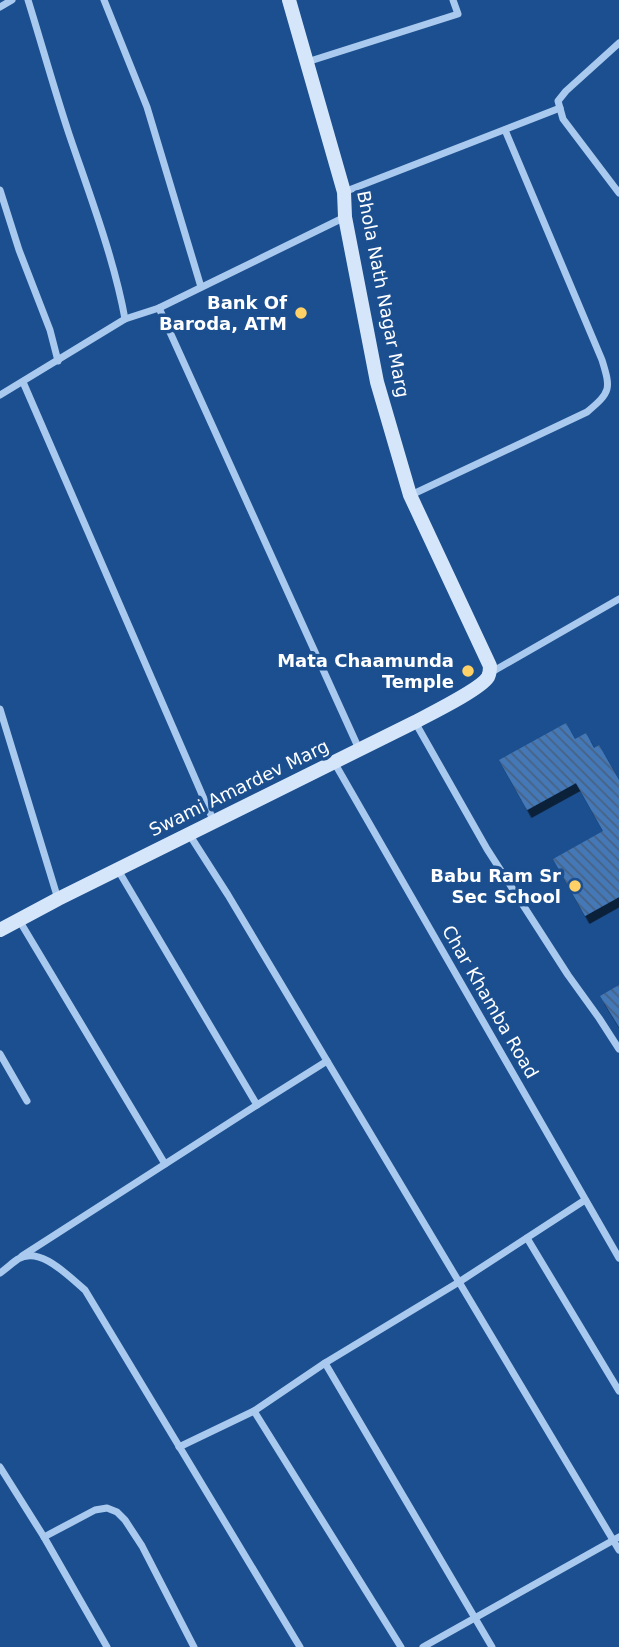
<svg xmlns="http://www.w3.org/2000/svg" width="619" height="1647" viewBox="0 0 619 1647" font-family="'DejaVu Sans',sans-serif">
<style>
.building{fill:url(#building-back-hatch);filter:url(#shadow)}
.lines{fill:none;stroke-linecap:round;stroke-linejoin:round}
.street{stroke:#a9c9ee;stroke-width:7}
.secondary{stroke:#d6e6fa;stroke-width:14}
.poi-dot{fill:#ffd166;stroke:#1b4f8f;stroke-width:2.5}
.labels{text-anchor:middle;stroke-width:7;stroke-linejoin:round;paint-order:stroke}
.street-label{font-size:18px;fill:#fff;stroke:#1b4f8f}
.poi-label{font-size:18px;font-weight:bold;fill:#fff;stroke:#1b4f8f;text-anchor:end}
</style>
<defs>
<pattern id="building-back-hatch" width="6" height="6" patternUnits="userSpaceOnUse" patternTransform="scale(1.75)"><rect width="6" height="6" fill="#4478b7"/><path d="M-1 5l2 2M0 0l6 6M5-1l2 2" fill="none" stroke="#486282"/></pattern>
<filter id="shadow"><feDropShadow dx="4.5" dy="8" stdDeviation="0" flood-color="#0009"/></filter>
</defs>
<rect width="100%" height="100%" fill="#1b4f8f"/>
<g class="building">
<polygon points="566,723 575,739 586,733 594,748 599,745 619,780 619,897 585,916 553,859 603,831 576,783 527,810 499,760"/>
<polygon points="619,985 619,1027 600,996"/>
</g>
<g class="lines">
<g class="street">
<path d="M28,0c14,45 26,89 41,134 20,59 45,124 56,185"/>
<polyline points="104,0 147,107 201,287"/>
<polyline points="0,7 12,0"/>
<polyline points="619,43 566,91 558,101 563,119 619,193"/>
<polyline points="307,62 458,14 453,0"/>
<polyline points="0,190 19,250 50,330 58,361"/>
<polyline points="344,192 560,108"/>
<polyline points="159,308 359,749"/>
<polyline points="23,382 214,822"/>
<polyline points="0,395 125,319 159,308 345,217"/>
<path d="M411,495l176,-83c24,-20 24,-23 15,-52l-97,-230"/>
<polyline points="490,673 619,599"/>
<polyline points="0,709 58,899"/>
<polyline points="415,722 487,849 568,975 599,1018 619,1049"/>
<polyline points="334,762 619,1258"/>
<polyline points="189,834 228,895 619,1550"/>
<polyline points="118,870 257,1105 327,1061"/>
<polyline points="19,920 165,1164"/>
<polyline points="0,1054 27,1101"/>
<polyline points="527,1238 619,1391"/>
<polyline points="22,1256 257,1105"/>
<path d="M0,1273c6,-4 12,-10 18,-14 23,-13 50,17 67,31l215,357"/>
<polyline points="325,1363 492,1647"/>
<polyline points="254,1411 401,1647"/>
<polyline points="179,1447 254,1411 325,1363 459,1282 585,1200"/>
<polyline points="0,1467 44,1537 107,1647"/>
<polyline points="44,1537 95,1510 107,1508 117,1512 125,1520 142,1546 194,1647"/>
<polyline points="423,1647 619,1537"/>
</g>
<path class="secondary" d="M0,930l58,-31 357,-177c15,-8 66,-33 73,-45 2,-4 2,-7 2,-11l-80,-171 -33,-113 -32,-165 -1,-25 -55,-192"/>
</g>
<g class="poi-dot">
<circle cx="301" cy="313" r="7"/>
<circle cx="468" cy="671" r="7"/>
<circle cx="575" cy="886" r="7"/>
</g>
<g class="labels">
<g class="street-label">
<text transform="translate(383 294) rotate(79)" y="6">Bhola Nath Nagar Marg</text>
<text transform="translate(239 788) rotate(-26)" y="6">Swami Amardev Marg</text>
<text transform="translate(490 1002) rotate(60)" y="6">Char Khamba Road</text>
</g>
<g class="poi-label">
<text x="287" y="309">Bank Of<tspan x="287" dy="21">Baroda, ATM</tspan></text>
<text x="454" y="667">Mata Chaamunda<tspan x="454" dy="21">Temple</tspan></text>
<text x="561" y="882">Babu Ram Sr<tspan x="561" dy="21">Sec School</tspan></text>
</g>
</g>
</svg>
